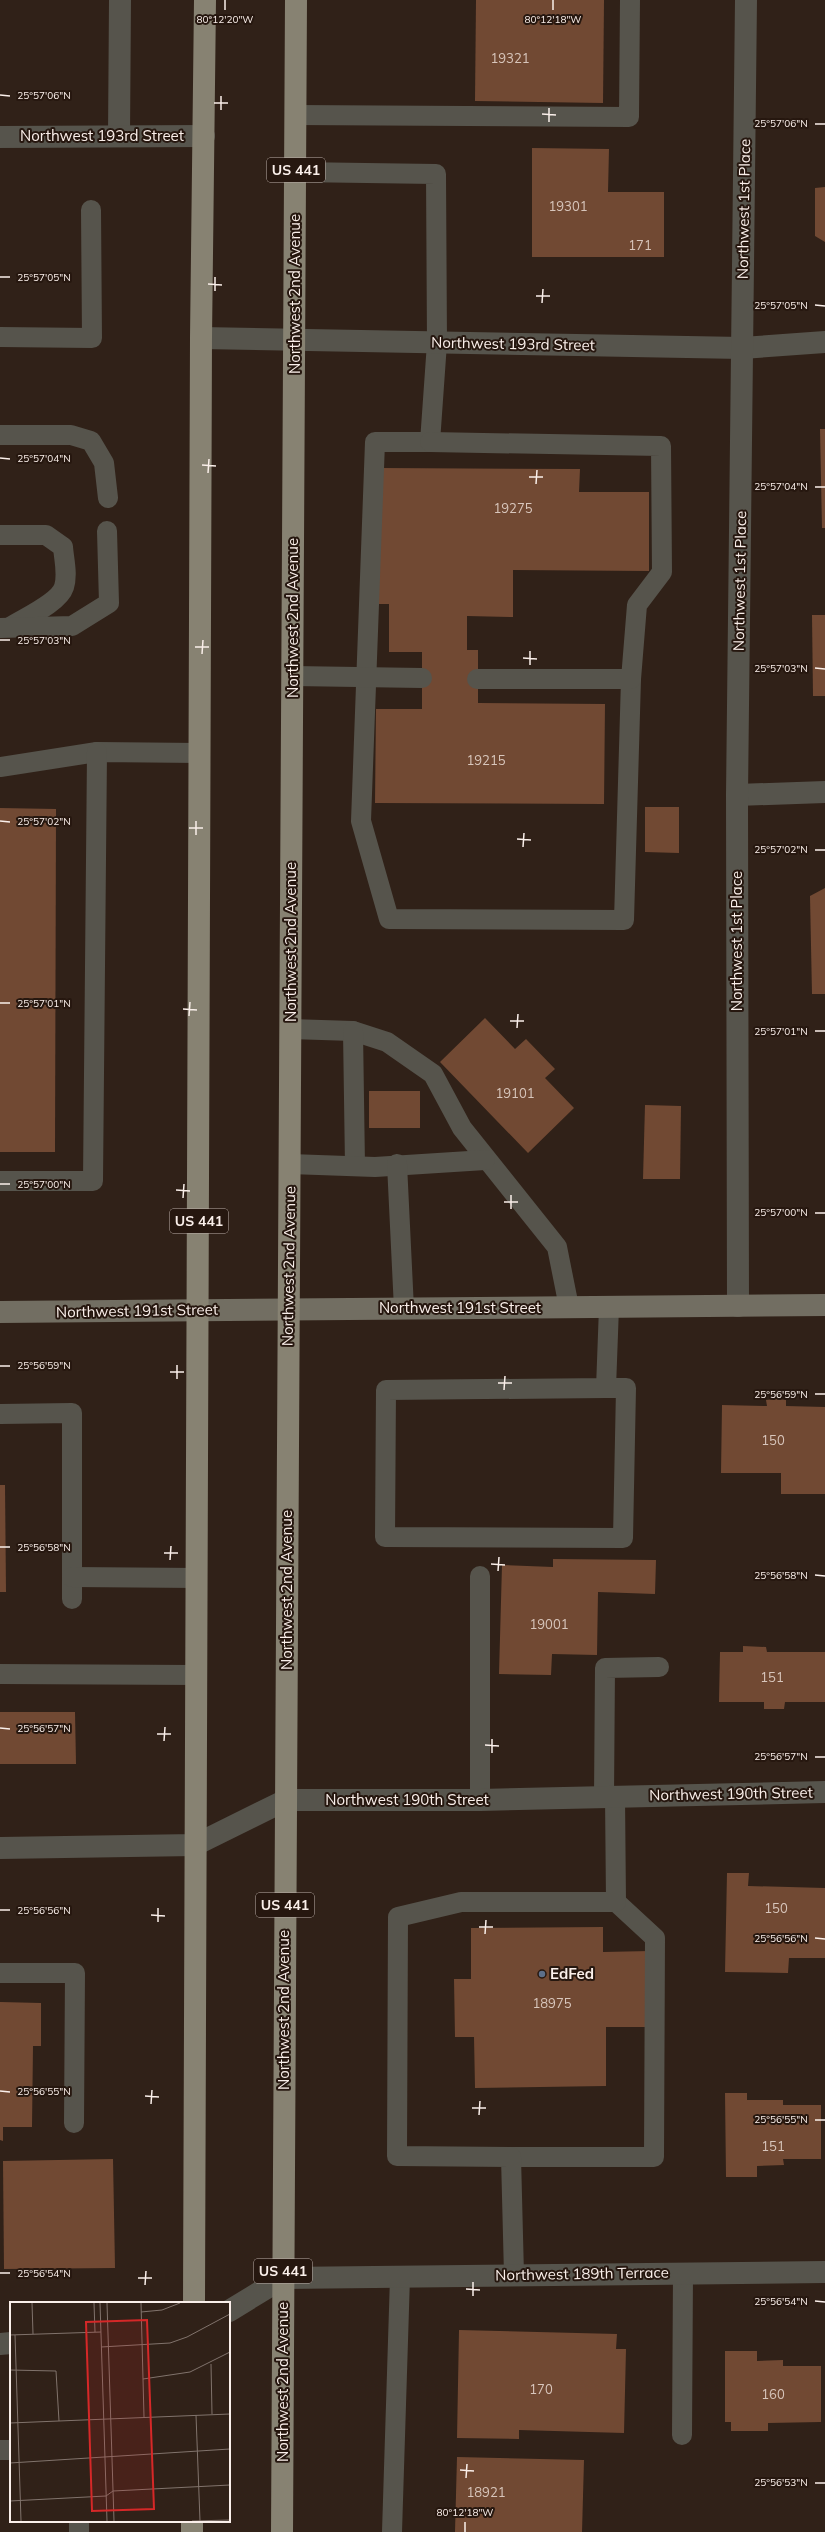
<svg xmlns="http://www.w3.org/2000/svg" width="825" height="2532" viewBox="0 0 825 2532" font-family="Mulish,sans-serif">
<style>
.building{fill:#714933}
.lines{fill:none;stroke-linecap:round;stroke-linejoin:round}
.lane{stroke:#56544c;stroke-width:20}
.street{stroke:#56544c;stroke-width:22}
.secondary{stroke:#726e62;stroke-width:22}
.primary{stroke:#878272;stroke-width:22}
.ticks{fill:none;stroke:#faefea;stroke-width:1.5}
.service-dot{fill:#5c6f8a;stroke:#26170f;stroke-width:1.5}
.labels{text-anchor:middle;stroke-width:4;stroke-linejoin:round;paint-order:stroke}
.number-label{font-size:13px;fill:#d8c6bc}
.shield{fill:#26170f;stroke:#baaea8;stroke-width:1}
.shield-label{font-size:14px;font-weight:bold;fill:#faefea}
.street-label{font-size:15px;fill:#faefea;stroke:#26170f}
.poi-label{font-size:15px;font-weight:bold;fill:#faefea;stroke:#26170f;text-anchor:start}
.inset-road{fill:none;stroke:#81736c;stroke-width:1}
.view{fill:#d62828;fill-opacity:0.15;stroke:#d62828;stroke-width:2}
.inset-edge{fill:none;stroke:#faefea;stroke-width:2}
.ticks-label{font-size:10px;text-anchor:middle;fill:#faefea;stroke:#26170f;stroke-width:4;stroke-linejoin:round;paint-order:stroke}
</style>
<rect width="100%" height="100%" fill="#302118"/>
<g class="building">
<polygon points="476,0 604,0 603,103 475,101"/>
<polygon points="532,148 609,149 608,192 664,192 664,257 532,257"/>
<polygon points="825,187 825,242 815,236 815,188"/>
<polygon points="820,429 825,429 825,528 822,528"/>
<polygon points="379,468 580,469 579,492 649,492 649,571 513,570 513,617 467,616 467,650 478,650 478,703 605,704 604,804 375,803 376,709 422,709 422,652 389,652 389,604 379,604"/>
<polygon points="812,615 825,615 825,696 813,696"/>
<polygon points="645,807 679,807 679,853 645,852"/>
<polygon points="0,808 56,809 55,1152 0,1152"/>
<polygon points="825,888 825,994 812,994 810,896"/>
<polygon points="485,1018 515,1049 526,1039 555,1069 545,1078 574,1108 528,1153 440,1062"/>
<rect x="369" y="1091" width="51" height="37"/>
<polygon points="645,1105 681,1106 680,1179 643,1179"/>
<polygon points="776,1399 786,1400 786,1406 825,1407 825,1494 781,1494 781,1473 721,1473 722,1405 767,1406 766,1400"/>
<polygon points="0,1485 5,1485 6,1592 0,1592"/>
<polygon points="553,1559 656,1560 655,1594 598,1592 597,1655 552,1654 551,1675 499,1674 502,1565 553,1567"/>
<polygon points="743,1646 766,1647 767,1652 825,1652 825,1702 785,1702 784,1709 764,1709 764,1702 719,1702 720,1652 743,1652"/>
<polygon points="0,1712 75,1712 76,1764 0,1764"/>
<polygon points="727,1873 749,1873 748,1886 825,1888 825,1958 789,1958 788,1973 725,1972"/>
<polygon points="603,1927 603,1952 650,1951 650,2027 606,2027 606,2086 475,2088 474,2037 455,2037 454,1979 471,1979 471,1928"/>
<polygon points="0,2002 41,2003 41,2046 33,2046 32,2127 3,2127 3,2141 0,2140"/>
<polygon points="725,2093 747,2093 747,2100 783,2100 783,2105 821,2105 821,2159 783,2159 784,2165 757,2166 757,2177 726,2177"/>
<polygon points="113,2159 115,2268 4,2269 3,2161"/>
<polygon points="459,2330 617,2334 616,2349 626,2349 624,2433 519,2430 519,2439 457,2438"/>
<polygon points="725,2351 757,2351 757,2361 783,2360 783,2366 821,2366 821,2422 768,2423 768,2431 731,2431 731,2422 725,2422"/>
<polygon points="457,2457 584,2460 582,2532 455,2532"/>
</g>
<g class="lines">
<g class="lane">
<polyline points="295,115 629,117 630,0"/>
<polyline points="296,172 436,174 437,343 430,442 375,442 361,821 389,919 624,920 631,679"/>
<polyline points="0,337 92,338 91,210"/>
<polyline points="0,435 71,435 91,441 104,463 108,498"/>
<polyline points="430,442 661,446 662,572 637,605 631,679 477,679"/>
<path d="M0,535h46l17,12c1,13 5,27 1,40 -5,16 -40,31 -54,40"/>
<polyline points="0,628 72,626 109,603 107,531"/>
<polyline points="293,676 422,678"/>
<polyline points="0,767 97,752 199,753"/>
<polyline points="290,1029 353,1031 387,1042 433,1074 462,1128 557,1247 569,1307"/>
<polyline points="353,1031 355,1166"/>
<polyline points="290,1164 375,1167 485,1160"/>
<polyline points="397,1164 404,1309"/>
<polyline points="0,1181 93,1181 97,752"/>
<polyline points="606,1388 386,1390 385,1537 623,1538 626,1388 606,1388 609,1307"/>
<polyline points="0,1414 72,1413 72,1599"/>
<polyline points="480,1576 480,1800"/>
<polyline points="72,1577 197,1578"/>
<polyline points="0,1674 196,1675"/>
<polyline points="604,1797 605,1668 659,1667"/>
<polyline points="0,1973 75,1973 74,2123"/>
<polyline points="511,2157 654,2157 655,1938 616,1902"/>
<polyline points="514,2275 511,2157 397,2156 398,1917 461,1902 616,1902 615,1797"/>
<polyline points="682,2435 683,2273"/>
<polyline points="0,2450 11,2450"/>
<polyline points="79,2532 79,2521"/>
<polyline points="392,2532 400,2277"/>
</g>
<g class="street">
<polyline points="119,136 120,0"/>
<polyline points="0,137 204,136"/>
<polyline points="201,338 742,348 825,342"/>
<polyline points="737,795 825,792"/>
<polyline points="738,1306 737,795 746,0"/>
<polyline points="0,1848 195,1845 286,1800 480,1800 825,1792"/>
<polyline points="229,2311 283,2278 825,2272"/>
<polyline points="0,2344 11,2343"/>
</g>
<polyline class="secondary" points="0,1312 825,1305"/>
<g class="primary">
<polyline points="194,2303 201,338 205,0"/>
<polyline points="192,2532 192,2521"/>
<polyline points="282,2532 296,0"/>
</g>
</g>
<path class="ticks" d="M225,10v-10M553,10v-10M0,95l10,1M214,103h14M221,110v-14M542,114l14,1M549,122v-14M815,124h10M0,277h10M208,284l14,1M215,291v-14M536,296h14M542,303l1,-14M815,305l10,1M0,458l10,1M202,465l14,1M208,473l1,-14M529,477h14M536,484l1,-14M815,487h10M0,640h10M195,647h14M202,654l1,-14M523,658l14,1M530,665v-14M815,668l10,1M0,821l10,1M189,828h14M196,835v-14M517,839l14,1M523,847l1,-14M815,850h10M0,1003h10M183,1009l14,1M189,1016l1,-14M510,1021h14M517,1028l1,-14M815,1031h10M0,1184h10M176,1190l14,1M183,1198l1,-14M504,1202h14M511,1209v-14M815,1213h10M0,1366h10M170,1372h14M177,1379v-14M498,1383h14M504,1390l1,-14M815,1394h10M0,1547h10M164,1553h14M170,1560l1,-14M491,1564l14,1M498,1571l1,-14M815,1575l10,1M0,1728l10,1M157,1734h14M164,1741l1,-14M485,1745l14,1M492,1753v-14M815,1757h10M0,1910h10M151,1915l14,1M158,1922v-14M479,1927h14M485,1934l1,-14M815,1938l10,1M0,2091l10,1M145,2096l14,1M151,2104l1,-14M472,2108h14M479,2115l1,-14M815,2120h10M0,2273h10M138,2278h14M145,2285l1,-14M466,2289l14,1M473,2296v-14M815,2301l10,1M460,2470l14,1M466,2478l1,-14M815,2483h10M465,2532v-10"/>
<circle class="service-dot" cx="542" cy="1974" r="4"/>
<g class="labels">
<g class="number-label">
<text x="510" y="63">19321</text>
<text x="568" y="211">19301</text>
<text x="640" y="250">171</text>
<text x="513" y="513">19275</text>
<text x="486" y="765">19215</text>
<text x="515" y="1098">19101</text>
<text x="773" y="1445">150</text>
<text x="549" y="1629">19001</text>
<text x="772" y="1682">151</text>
<text x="776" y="1913">150</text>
<text x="552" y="2008">18975</text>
<text x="773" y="2151">151</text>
<text x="541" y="2394">170</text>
<text x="773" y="2399">160</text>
<text x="486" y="2497">18921</text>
</g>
<g class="shield">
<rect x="267" y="158" width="58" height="24" rx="3"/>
<rect x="170" y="1209" width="58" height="24" rx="3"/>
<rect x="256" y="1893" width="58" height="24" rx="3"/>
<rect x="254" y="2259" width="58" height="24" rx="3"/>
</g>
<g class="shield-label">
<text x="296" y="175">US 441</text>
<text x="199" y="1226">US 441</text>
<text x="285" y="1910">US 441</text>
<text x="283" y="2276">US 441</text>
</g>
<g class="street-label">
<text x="102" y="141">Northwest 193rd Street</text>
<text transform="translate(744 209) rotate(-89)" y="5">Northwest 1st Place</text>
<text transform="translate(295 294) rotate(-90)" y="5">Northwest 2nd Avenue</text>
<text transform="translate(513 344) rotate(1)" y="5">Northwest 193rd Street</text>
<text transform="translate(740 581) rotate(-89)" y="5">Northwest 1st Place</text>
<text transform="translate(293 618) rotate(-90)" y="5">Northwest 2nd Avenue</text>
<text transform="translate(737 941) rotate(-90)" y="5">Northwest 1st Place</text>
<text transform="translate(291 942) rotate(-90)" y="5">Northwest 2nd Avenue</text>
<text transform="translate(289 1266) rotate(-89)" y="5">Northwest 2nd Avenue</text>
<text x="460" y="1313">Northwest 191st Street</text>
<text transform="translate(137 1311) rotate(-1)" y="5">Northwest 191st Street</text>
<text transform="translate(287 1590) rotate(-90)" y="5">Northwest 2nd Avenue</text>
<text transform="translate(731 1794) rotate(-1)" y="5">Northwest 190th Street</text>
<text x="407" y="1805">Northwest 190th Street</text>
<text transform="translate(284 2010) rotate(-90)" y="5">Northwest 2nd Avenue</text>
<text transform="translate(582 2274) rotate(-1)" y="5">Northwest 189th Terrace</text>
<text transform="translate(283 2382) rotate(-90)" y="5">Northwest 2nd Avenue</text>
</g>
<g class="poi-label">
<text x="550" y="1979">EdFed</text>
</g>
</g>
<g transform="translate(10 2302)">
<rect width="220" height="220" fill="#302118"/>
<path class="inset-road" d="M22,1l1,31M84,1l1,29M90,1l7,218M97,1l7,218M131,1l3,114M131,10l21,-2 18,-7M0,33l91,-3M5,33l6,186M91,45l69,-4 17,-6 43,-23M201,62l1,50M0,68l46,1 3,50M133,77l47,-7 40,-20M186,113l4,106M0,121l220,-9M0,161l220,-14M0,199l96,-5 7,-5 117,-6M182,219l38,-1"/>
<path class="view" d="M137,18l7,189 -62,2 -6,-189z"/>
<rect width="220" height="220" class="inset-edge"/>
</g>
<g class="ticks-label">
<text x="225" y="23">80°12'20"W</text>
<text x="553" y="23">80°12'18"W</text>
<text x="44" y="99">25°57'06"N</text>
<text x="781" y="127">25°57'06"N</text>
<text x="44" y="281">25°57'05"N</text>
<text x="781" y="309">25°57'05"N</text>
<text x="44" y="462">25°57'04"N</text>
<text x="781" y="490">25°57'04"N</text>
<text x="44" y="644">25°57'03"N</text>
<text x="781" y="672">25°57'03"N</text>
<text x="44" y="825">25°57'02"N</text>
<text x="781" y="853">25°57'02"N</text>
<text x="44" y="1007">25°57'01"N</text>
<text x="781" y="1035">25°57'01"N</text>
<text x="44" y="1188">25°57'00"N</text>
<text x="781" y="1216">25°57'00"N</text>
<text x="44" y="1369">25°56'59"N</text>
<text x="781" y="1398">25°56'59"N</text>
<text x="44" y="1551">25°56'58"N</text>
<text x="781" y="1579">25°56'58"N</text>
<text x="44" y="1732">25°56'57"N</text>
<text x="781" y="1760">25°56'57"N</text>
<text x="44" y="1914">25°56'56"N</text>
<text x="781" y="1942">25°56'56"N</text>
<text x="44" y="2095">25°56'55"N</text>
<text x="781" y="2123">25°56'55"N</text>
<text x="44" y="2277">25°56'54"N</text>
<text x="781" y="2305">25°56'54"N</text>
<text x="781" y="2486">25°56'53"N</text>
<text x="465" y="2516">80°12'18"W</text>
</g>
</svg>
